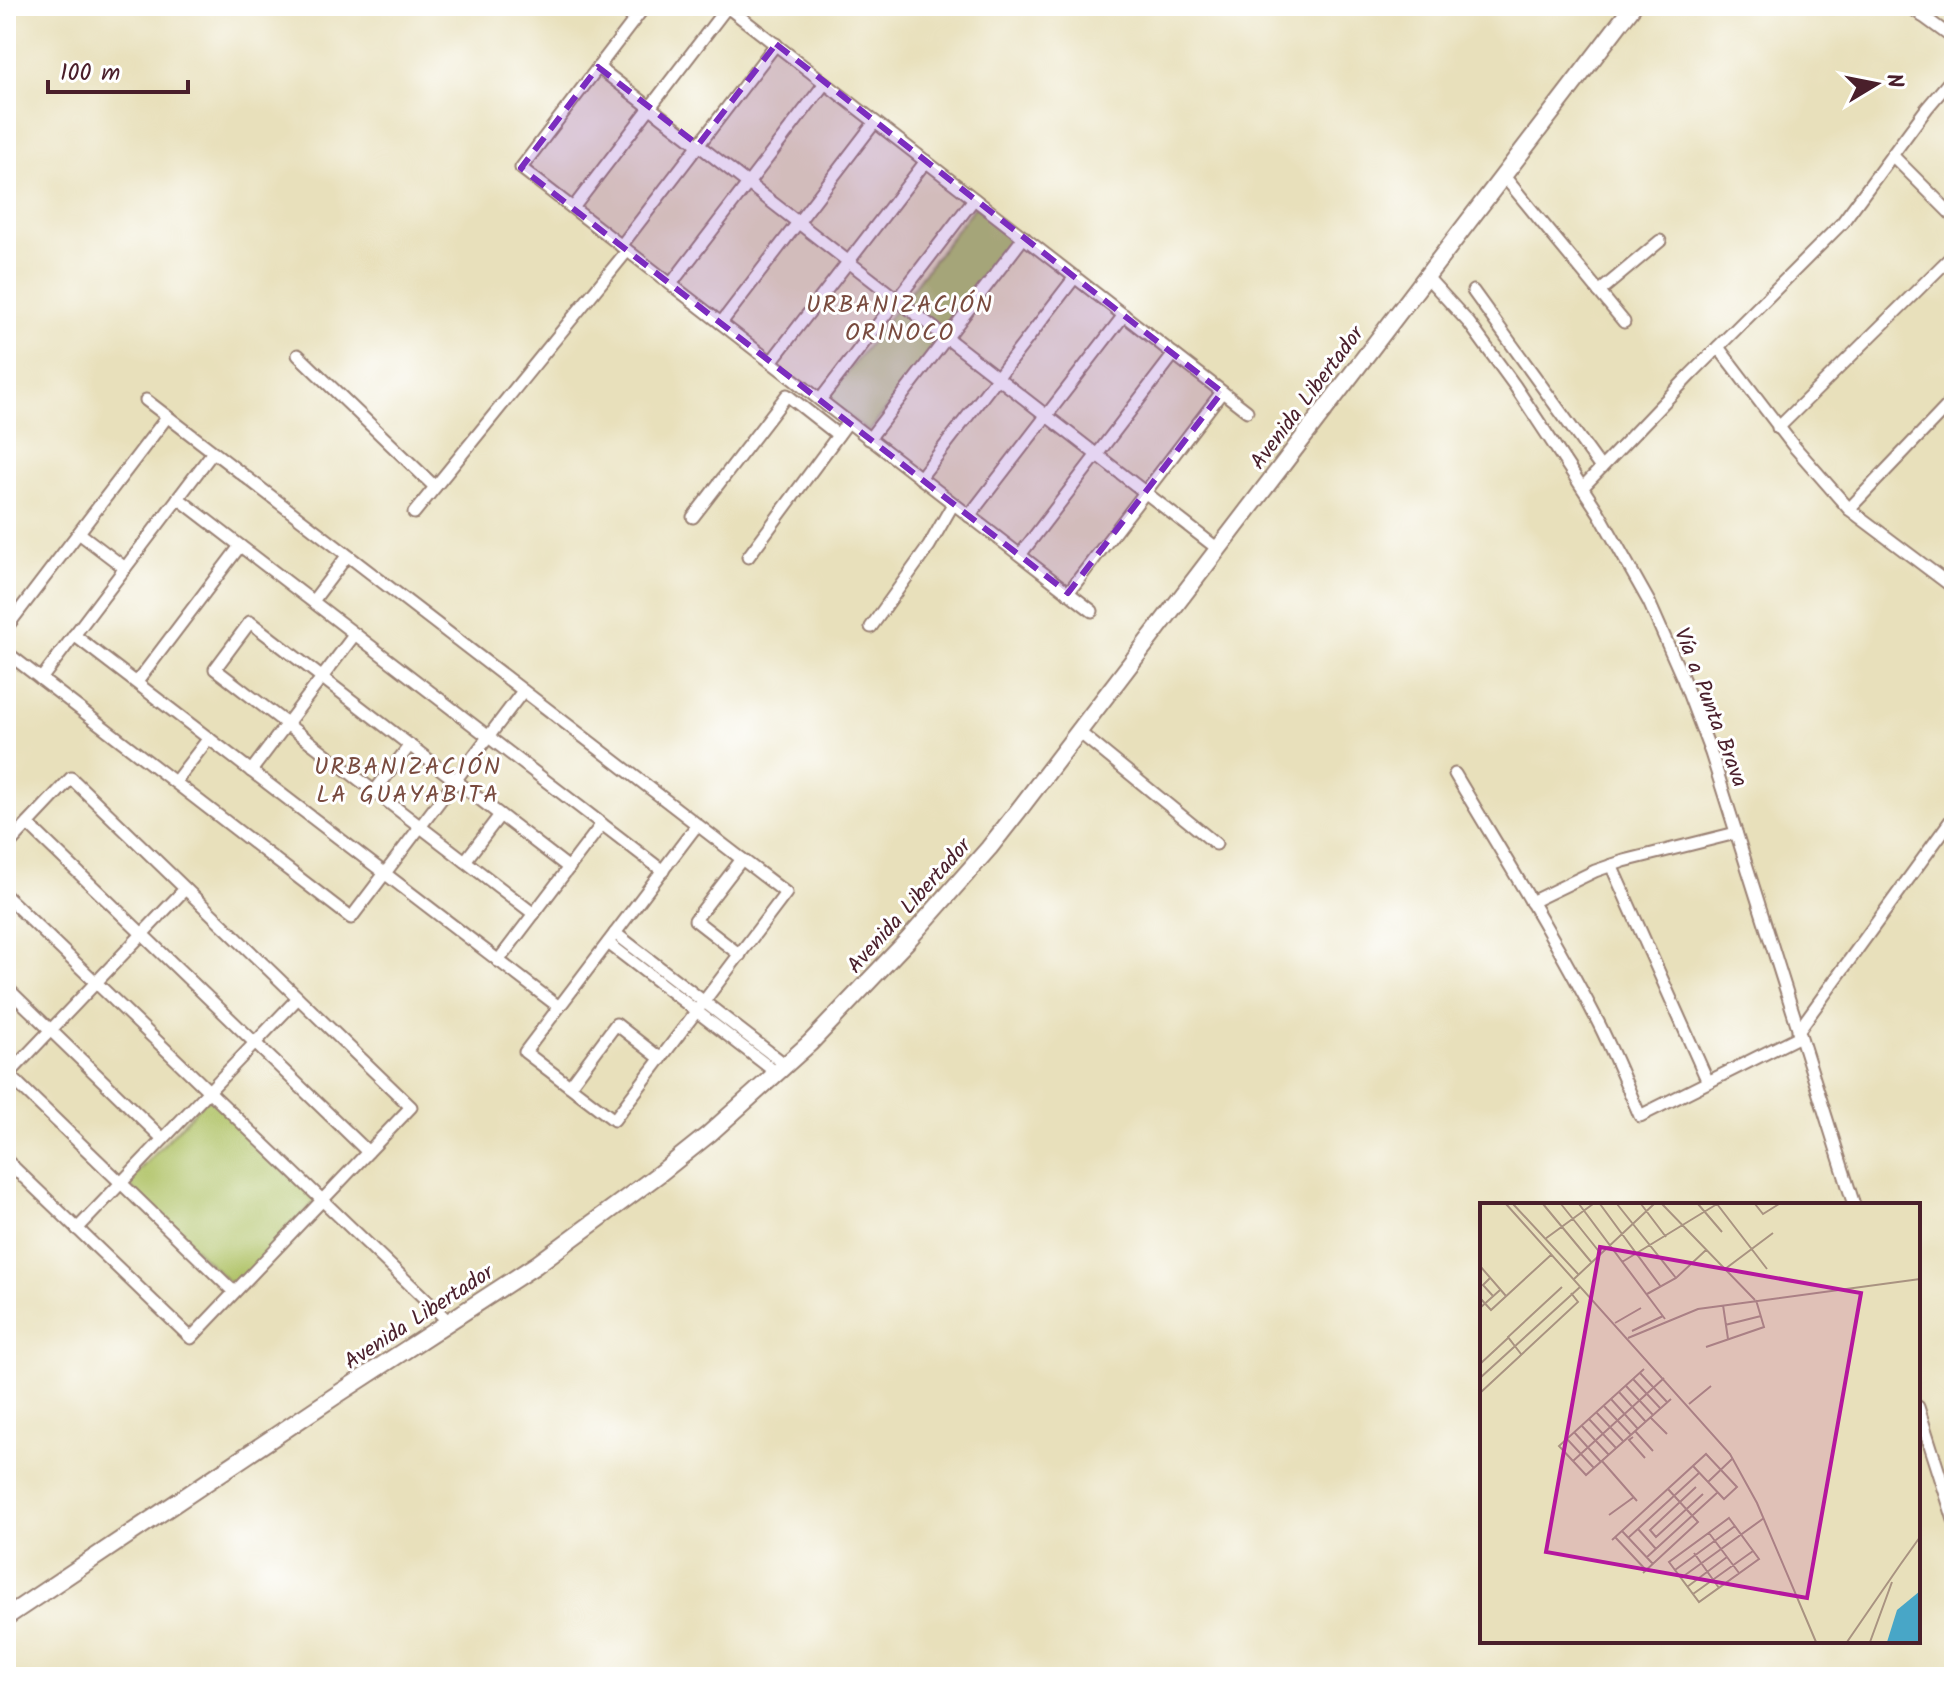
<svg xmlns="http://www.w3.org/2000/svg" width="1960" height="1683" viewBox="0 0 1960 1683" font-family="Kalam,sans-serif">
<style>
.green{fill:#b0c367;stroke:#7d7149;stroke-width:2}
.lines{fill:none;stroke-linecap:round;stroke-linejoin:round}
.minor-casing{stroke:#998073;stroke-width:15}
.highway-casing{stroke:#998073;stroke-width:20}
.minor{stroke:#fff;stroke-width:11}
.highway{stroke:#fff;stroke-width:16}
.marked{fill:#7b2cbf;fill-opacity:0.2;stroke:#7b2cbf;stroke-width:6;stroke-dasharray:16 10;stroke-linejoin:round}
.labels{text-anchor:middle;stroke-width:6;stroke-linejoin:round;paint-order:stroke}
.street-label{font-size:22px;fill:#4a1f2b;stroke:#fff}
.neighbourhood-label{font-size:24px;letter-spacing:2px;fill:#794b3f;stroke:#fff}
.inset-road{fill:none;stroke:#a99381;stroke-width:2}
.view{fill:#b5179e;fill-opacity:0.15;stroke:#b5179e;stroke-width:4}
.inset-edge{fill:none;stroke:#4a1f2b;stroke-width:4}
</style>
<rect width="100%" height="100%" fill="#fff"/>
<filter id="ink" filterUnits="userSpaceOnUse"><feTurbulence type="fractalNoise" baseFrequency=".0125" numOctaves="2"/><feDisplacementMap in="SourceGraphic" scale="16" xChannelSelector="R" yChannelSelector="G"/><feConvolveMatrix kernelMatrix="1 2 1 2 8 2 1 2 1" color-interpolation-filters="sRGB"/></filter>
<filter id="wash" filterUnits="userSpaceOnUse"><feTurbulence type="fractalNoise" baseFrequency=".006" numOctaves="4" result="noise"/><feDisplacementMap in="SourceGraphic" scale="32" xChannelSelector="R" yChannelSelector="G"/><feGaussianBlur stdDeviation="1.8" result="paint"/><feColorMatrix in="noise" values="0 0 0 0 0 0 0 0 0 0 0 0 0 0 0 0 0 1.4 0 .05"/><feComposite in="paint" operator="in"/></filter>
<g filter="url(#wash)">
<rect width="100%" height="100%" fill="#e8e0bb"/>
<g class="green">
<polygon points="975,206 1017,238 946,331 904,299"/>
<polygon points="898,306 940,339 869,432 827,399"/>
<polygon points="208,1097 316,1201 234,1287 127,1183"/>
</g>
</g>
<g filter="url(#ink)">
<g class="lines">
<g class="minor-casing">
<g id="minor">
<polyline points="645,6 521,168 1092,611"/>
<polyline points="726,6 1247,411"/>
<polyline points="1909,6 1954,39"/>
<polyline points="1922,16 1930,6"/>
<polyline points="598,67 1218,549"/>
<polyline points="1892,155 1954,217"/>
<polyline points="1503,175 1624,322"/>
<polyline points="573,208 727,7"/>
<polyline points="621,246 776,44"/>
<polyline points="1426,276 1469,323 1515,386 1599,513 1649,602 1683,679 1711,753 1854,1205"/>
<polyline points="671,284 825,83"/>
<polyline points="1473,291 1601,468"/>
<polyline points="1599,292 1660,241"/>
<polyline points="721,323 875,122"/>
<polyline points="1718,347 1792,444 1849,509 1954,588"/>
<polyline points="298,355 435,487"/>
<polyline points="771,362 926,161"/>
<polyline points="146,400 786,893 614,1120 525,1052 697,825"/>
<polyline points="820,400 974,199"/>
<polyline points="1778,428 1954,254"/>
<polyline points="869,439 1024,237"/>
<polyline points="920,478 1075,277"/>
<polyline points="1583,487 1690,375 1842,223 1927,108 1954,76"/>
<polyline points="178,498 663,871"/>
<polyline points="1849,509 1954,399"/>
<polyline points="414,513 627,251"/>
<polyline points="969,516 1124,315"/>
<polyline points="693,517 787,395 838,435"/>
<polyline points="79,533 125,568"/>
<polyline points="1020,555 1174,354"/>
<polyline points="748,557 848,422"/>
<polyline points="1068,593 1222,392"/>
<polyline points="313,601 347,556"/>
<polyline points="871,627 929,546 953,504"/>
<polyline points="6,628 167,417"/>
<polyline points="74,635 559,1007"/>
<polyline points="6,652 351,918 523,691"/>
<polyline points="41,679 213,452"/>
<polyline points="137,682 240,546"/>
<polyline points="1079,732 1216,844"/>
<polyline points="251,771 355,634"/>
<path d="M1455,774c48,81 99,162 142,246 16,31 29,64 43,96l160,-80"/>
<polyline points="175,782 209,738"/>
<polyline points="374,792 410,745"/>
<polyline points="28,824 368,1152"/>
<polyline points="6,847 71,778 411,1107 191,1338 6,1160"/>
<polyline points="465,861 500,815"/>
<polyline points="1611,865 1708,1082"/>
<polyline points="6,896 449,1322"/>
<polyline points="1531,902 1595,871 1624,861 1736,833"/>
<polyline points="534,914 215,669 250,622 569,868"/>
<polyline points="615,933 787,1066"/>
<polyline points="608,943 778,1074"/>
<polyline points="740,955 695,920 742,859"/>
<polyline points="498,961 602,824"/>
<polyline points="6,987 163,1139"/>
<polyline points="1798,1031 1954,816"/>
<polyline points="6,1072 234,1292"/>
<polyline points="6,1077 185,889"/>
<polyline points="570,1086 616,1024 661,1059"/>
<polyline points="77,1229 298,998"/>
<polyline points="1918,1407 1954,1520"/>
</g>
</g>
<g class="highway-casing">
<polyline id="highway" points="6,1617 338,1394 536,1265 659,1174 709,1134 810,1043 907,941 989,848 1018,811 1633,6"/>
</g>
<use href="#minor" class="minor"/>
<use href="#highway" class="highway"/>
</g>
</g>
<path class="marked" d="M776,44l446,348 -154,201 -547,-425 77,-101 100,78z"/>
<g class="labels">
<g class="street-label">
<text transform="translate(1306 397) rotate(-53)" y="8">Avenida Libertador</text>
<text transform="translate(1712 707) rotate(69)" y="8">Vía a Punta Brava</text>
<text transform="translate(908 905) rotate(-48)" y="8">Avenida Libertador</text>
<text transform="translate(418 1316) rotate(-33)" y="8">Avenida Libertador</text>
</g>
<g class="neighbourhood-label">
<text x="900" y="312">URBANIZACIÓN<tspan x="900" dy="28">ORINOCO</tspan></text>
<text x="408" y="774">URBANIZACIÓN<tspan x="408" dy="28">LA GUAYABITA</tspan></text>
</g>
</g>
<g transform="translate(1480 1203)">
<rect width="440" height="440" fill="#e8e0bb"/>
<path d="M440,388v51h-33l10,-32z" fill="#48a6c7"/>
<path class="inset-road" d="M26,1l224,250 27,49 59,139M33,1l66,71M63,1l49,59M81,1l40,50M99,1l86,115M120,1l61,83M137,1l59,74M161,1l25,33M182,1l93,96M218,1l24,28M237,1l50,65M275,1l8,10 16,-10M65,36l48,-35M142,59l95,-58M0,63l26,30M245,66l48,-36M10,75l-7,7 10,11M94,76l80,-75M167,91l29,-16 30,-28M0,95l11,12 61,-56M243,102l5,34M0,105l20,-18M135,120l26,-15M245,122l36,-9M152,128l31,-15M148,135l70,-29 222,-30M226,144l58,-20 -8,-27M41,151l-13,-17 54,-50M0,161l28,-26M164,166l-85,77 27,29 85,-76M160,170l27,29M0,175l100,-91M153,176l27,29M146,183l27,29M139,189l27,30M0,190l98,-91 -7,-9M131,196l27,30M209,201l22,-18M124,203l27,29M116,209l28,30M170,214l17,17M109,216l27,29M102,223l27,29M155,228l18,20M94,229l27,30M153,234l-4,3 16,18M87,236l27,29M93,258l91,-83M122,258l35,40M228,279l24,-23M216,284l-46,43 6,7 47,-43M129,312l25,-18M249,315l30,41 -60,43 -30,-40zM158,326l18,20M142,328l31,33M229,330l30,40M135,334l31,33M148,335l71,-65M132,337l94,-86 31,33 -13,12 -31,-33M214,350l25,35M167,354l71,-65M420,362l20,-28M195,367l60,-44M163,370l55,-51 -30,-33M201,375l83,-60M207,384l40,-30M213,391l60,-43M367,439l53,-77M390,439l22,-60"/>
<path class="view" d="M120,44l261,46 -54,305 -261,-46z"/>
<rect width="440" height="440" class="inset-edge"/>
</g>
<rect width="1960" height="1683" fill="none" stroke="#fff" stroke-width="32"/>
<g transform="translate(1876 84) rotate(80)" stroke="#ffffff" stroke-width="6" paint-order="stroke">
<path d="M0-6L14 30L0 20L-14 30Z" fill="#4a1f2b"/>
<text y="-12" font-size="22" font-weight="bold" text-anchor="middle" fill="#4a1f2b">N</text>
</g>
<path d="M48 80v12h140v-12" fill="none" stroke="#4a1f2b" stroke-width="4"/>
<text x="60" y="80" font-size="24" fill="#4a1f2b" stroke="#ffffff" stroke-width="6" paint-order="stroke">100 m</text>
</svg>
